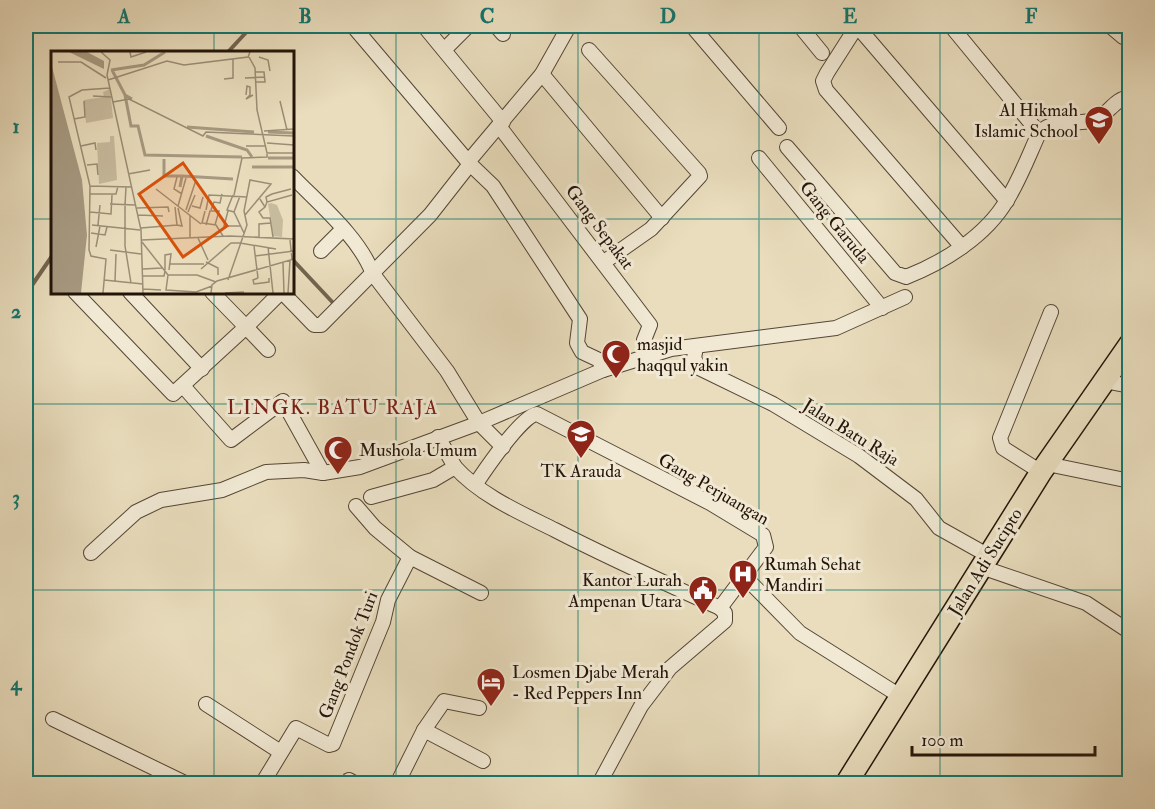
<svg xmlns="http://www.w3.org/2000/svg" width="1155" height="809" viewBox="0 0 1155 809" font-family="'IM FELL Double Pica',serif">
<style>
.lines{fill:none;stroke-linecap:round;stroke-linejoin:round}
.stream{stroke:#726450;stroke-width:4}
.minor-casing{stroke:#544636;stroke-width:16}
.trunk-casing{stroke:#231409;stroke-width:24}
.minor{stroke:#f1e9d4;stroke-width:14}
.trunk{stroke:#e9ddbd;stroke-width:21}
.grid{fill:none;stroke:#0f766e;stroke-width:1.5;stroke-opacity:0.55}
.labels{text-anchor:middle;stroke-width:6;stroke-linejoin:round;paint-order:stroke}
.poi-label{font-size:18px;fill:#231409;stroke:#f1e9d4;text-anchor:start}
.street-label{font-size:18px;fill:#231409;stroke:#f1e9d4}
.neighbourhood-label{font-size:20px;letter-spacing:1.5px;fill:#7a1f14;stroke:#f1e9d4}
.inset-river{fill:none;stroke:#a69980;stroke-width:3}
.inset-road{fill:none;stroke:#9a8d75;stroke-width:1.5}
.view{fill:#d4520c;fill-opacity:0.15;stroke:#d4520c;stroke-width:3}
.inset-edge{fill:none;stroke:#231409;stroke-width:3}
.neatline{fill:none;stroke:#0f766e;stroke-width:2}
.grid-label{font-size:20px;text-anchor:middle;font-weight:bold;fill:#0f766e}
</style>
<rect width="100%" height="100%" fill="#e9ddbd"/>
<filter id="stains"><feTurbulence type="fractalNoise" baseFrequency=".00333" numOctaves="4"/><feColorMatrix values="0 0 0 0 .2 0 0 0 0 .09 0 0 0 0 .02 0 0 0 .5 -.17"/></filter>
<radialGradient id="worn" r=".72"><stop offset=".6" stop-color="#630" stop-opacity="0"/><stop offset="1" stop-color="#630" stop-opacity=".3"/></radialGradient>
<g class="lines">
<g class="stream">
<polyline points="228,52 252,26"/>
<polyline points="292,259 336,306"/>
<polyline points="26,294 52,256"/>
</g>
<g class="minor-casing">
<g id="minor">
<polyline points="353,26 470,164 493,186 580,319 577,343 582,352 599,360 603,370"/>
<polyline points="424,26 503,122"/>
<polyline points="496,26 503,34"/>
<polyline points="692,26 779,128"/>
<polyline points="800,26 822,53"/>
<polyline points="857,26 827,73 823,81 826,90 962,247"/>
<polyline points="857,26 1007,201"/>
<polyline points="951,26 1039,133"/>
<polyline points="1110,26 1123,37 1130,38"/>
<polyline points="445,49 468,26"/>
<polyline points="589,50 699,173 700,176 651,229 604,262"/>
<polyline points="542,74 662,218"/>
<polyline points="499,126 650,325 644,340 653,354"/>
<path d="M787,147l108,126 11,4c38,-15 80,-41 101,-77 13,-21 22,-45 32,-67 16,-16 35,-7 55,-13 15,-5 19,-21 36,-23"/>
<polyline points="759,158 882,308"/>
<polyline points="468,162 542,74 569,26"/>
<path d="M292,176c28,29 67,61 81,98l74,97 32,52 24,24"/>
<polyline points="321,251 343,229"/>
<polyline points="75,292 173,394 246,327 268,350"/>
<polyline points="130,292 202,369"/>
<polyline points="212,292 246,327 281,292"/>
<polyline points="282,292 314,325 321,325 430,215 470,164"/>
<polyline points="696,347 694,358 699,368 773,404 859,456 916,499 939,528 989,556"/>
<polyline points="1104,381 1130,386"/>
<polyline points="183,386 231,440 283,401 323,473"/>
<polyline points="438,437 455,467"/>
<polyline points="1047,464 1130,481"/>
<polyline points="1041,472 1003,448 1000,438 1051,312"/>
<path d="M371,497l62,-17 22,-13c26,29 66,46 100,63 54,28 110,53 165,78l46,-61 -3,-12 -53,-32 -173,-89c-15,1 -52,56 -62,71"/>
<polyline points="356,506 375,528 410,557"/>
<polyline points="91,553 136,512 161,500 222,490 266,472 304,470 323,473 360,467 479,423 603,370 671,349 836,328 905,297"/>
<polyline points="981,567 1086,603 1130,632"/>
<polyline points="745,577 800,633 900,696"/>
<polyline points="206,704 279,751"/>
<polyline points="53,719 187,784"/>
<polyline points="424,730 483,761"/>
<polyline points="349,780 356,784"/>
<polyline points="262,784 296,728 329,745 333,744 383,622 388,600 410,557 481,593"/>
<polyline points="397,784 424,730 444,701 479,708"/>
<polyline points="599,784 641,706 670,668 725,621 725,613 720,608"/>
</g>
</g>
<g class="trunk-casing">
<polyline id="trunk" points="846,784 1041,472 1130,344"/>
</g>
<use href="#minor" class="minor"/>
<use href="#trunk" class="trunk"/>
</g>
<path class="grid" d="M214,26v26M396,26v758M578,26v758M759,26v758M940,26v758M26,219h26M292,219h838M214,292v492M26,404h1104M26,590h1104"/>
<defs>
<g id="school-pin" transform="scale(1.5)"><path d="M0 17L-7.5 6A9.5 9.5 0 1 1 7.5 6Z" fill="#8f2418" stroke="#f1e9d4"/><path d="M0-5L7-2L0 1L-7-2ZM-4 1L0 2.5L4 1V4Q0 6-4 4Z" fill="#fff"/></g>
<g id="mosque-pin" transform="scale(1.5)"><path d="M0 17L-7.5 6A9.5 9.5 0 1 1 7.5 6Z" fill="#8f2418" stroke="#f1e9d4"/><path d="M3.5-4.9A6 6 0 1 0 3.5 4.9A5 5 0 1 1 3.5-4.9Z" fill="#fff"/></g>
<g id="hospital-pin" transform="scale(1.5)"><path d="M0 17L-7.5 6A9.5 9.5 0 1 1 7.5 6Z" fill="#8f2418" stroke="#f1e9d4"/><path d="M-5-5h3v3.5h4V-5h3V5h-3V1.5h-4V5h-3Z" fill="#fff"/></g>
<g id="civic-pin" transform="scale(1.5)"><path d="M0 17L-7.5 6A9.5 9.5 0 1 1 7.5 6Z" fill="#8f2418" stroke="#f1e9d4"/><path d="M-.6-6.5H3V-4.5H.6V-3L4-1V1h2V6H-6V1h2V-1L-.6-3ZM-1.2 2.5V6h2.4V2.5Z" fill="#fff"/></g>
<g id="hotel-pin" transform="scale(1.5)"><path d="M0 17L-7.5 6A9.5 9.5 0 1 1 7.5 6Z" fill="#8f2418" stroke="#f1e9d4"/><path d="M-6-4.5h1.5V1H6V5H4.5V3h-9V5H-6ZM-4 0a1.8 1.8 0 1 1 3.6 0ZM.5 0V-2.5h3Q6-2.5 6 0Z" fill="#fff"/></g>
</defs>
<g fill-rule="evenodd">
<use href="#school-pin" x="1099" y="120"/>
<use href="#mosque-pin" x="616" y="354"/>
<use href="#school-pin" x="581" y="434"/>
<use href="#mosque-pin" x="338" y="450"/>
<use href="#hospital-pin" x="743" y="574"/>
<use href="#civic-pin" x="703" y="590"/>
<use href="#hotel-pin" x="491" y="682"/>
</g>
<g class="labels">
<g class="poi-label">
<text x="1078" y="116" text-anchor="end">Al Hikmah<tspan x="1078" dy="21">Islamic School</tspan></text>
<text x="637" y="350">masjid<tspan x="637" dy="21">haqqul yakin</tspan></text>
<text x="359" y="456">Mushola Umum</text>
<text x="581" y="477" text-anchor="middle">TK Arauda</text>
<text x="764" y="570">Rumah Sehat<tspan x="764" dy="21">Mandiri</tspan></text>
<text x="682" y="586" text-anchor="end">Kantor Lurah<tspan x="682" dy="21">Ampenan Utara</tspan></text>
<text x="512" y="678">Losmen Djabe Merah<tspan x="512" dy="21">- Red Peppers Inn</tspan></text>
</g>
<g class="street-label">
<text transform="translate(835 222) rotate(51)" y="6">Gang Garuda</text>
<text transform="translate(600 227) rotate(53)" y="6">Gang Sepakat</text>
<text transform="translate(851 432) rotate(32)" y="6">Jalan Batu Raja</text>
<text transform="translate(714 489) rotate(30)" y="6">Gang Perjuangan</text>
<text transform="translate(985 562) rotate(-58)" y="6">Jalan Adi Sucipto</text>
<text transform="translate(348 655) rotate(-69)" y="6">Gang Pondok Turi</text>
</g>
<g class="neighbourhood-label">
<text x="333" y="414">LINGK. BATU RAJA</text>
</g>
</g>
<g transform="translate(51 51)">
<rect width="243" height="243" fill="#e9ddbd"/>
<path d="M59,38l3,29 -27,5 -2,-23 20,-3 -1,-5zM59,85h4l3,44 -18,4 -2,-41 13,-1zM220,152l6,2 6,15 -1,17 -9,-1 -5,-32z" fill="#c7bb9e"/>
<path d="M18,1h18l17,9v8zM0,12l31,117 5,55 -6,58h-30z" fill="#a69980"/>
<path class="inset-river" d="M60,19l33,-5 21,-13M61,19l13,25 7,4M74,44l6,31h7l7,29 97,2M136,76l67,5M217,81l26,1M155,85l41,14 5,7M217,107h26M113,108v17h18l-2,11M201,116h42M131,125l51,3"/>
<path class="inset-road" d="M50,1l9,8 -3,15 34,155 2,63M79,1l1,5 15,-5M198,6l6,11 2,42 10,43h27M208,6l9,3 2,11M7,11h23l25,16M243,13v48M194,27l20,-1M173,28l9,-1v-19M57,29l59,-19 17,4 64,-8 2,-5M204,31h10l-1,-10h-9M195,44l1,-9 3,1v8l-4,4 7,-4M42,45l18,1M229,50l7,29M62,51l16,-3 74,37 3,-4 88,4M23,68l11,-2 -1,-16M213,80l30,-2M216,92l27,2M30,95l14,-3 1,7M195,95h20M36,114l10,-1 1,11M77,123l22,-4M126,126l-3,12 8,5M39,135l-21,-89 13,-7 28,-2M105,138l45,35M39,143h26l2,-8M182,144l-6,15 7,2M183,144l8,-37 25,-1v-3M189,145l-6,16 10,21M209,148l5,8 -6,5 4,6h7l3,19M216,151l-1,-5 6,-3 19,-5M59,153l25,1M74,154v41l6,37M74,154l1,-18M127,155l8,-28M141,155l8,2 3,-11M124,156l2,18 5,1 -4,-18M214,156l2,-5 25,-7M86,157l31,-1 1,5M135,159l10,-30M155,159l3,-15 38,2M160,159l3,-8 6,1 2,-9M154,160l-3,12 14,2 7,11M177,160l-4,15h16M39,161l21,2 1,-19M137,161l7,-17M87,164l25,1M139,164v22M41,174l48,5M47,174l2,-20M155,174l4,-14h9l-4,14M90,177l36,-3M40,182l14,2 2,-8M208,186v-13l12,-1M147,187l10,22M91,189l88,-4 64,3M239,189l2,19M91,191l26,33h29l19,7M189,192l36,6M203,195l4,32M45,196l4,-21M217,196l5,46M59,199l31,4M204,205l39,-5M155,211l12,6v7M232,212l1,30M119,213h34M92,218l19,-1M150,218l30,-26h9M114,219v-15l6,-1 -2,16M117,224l-2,15 30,2 16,-6M92,225h21l1,-5M207,227l-5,2 1,4 15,-2v-4M53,229l39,4M177,229l19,-55 -3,-14 6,-31 21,4 -26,31M64,230l1,-27M92,238l18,1M52,242l3,-34 -15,-3 -2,-6 1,-64 41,1M160,242l1,-8 5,-4 77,-22M174,242l19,-1M237,242l2,-33"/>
<path class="view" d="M132,112l44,63 -44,31 -44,-63z"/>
<rect width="243" height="243" class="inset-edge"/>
</g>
<rect width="1155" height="809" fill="none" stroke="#e9ddbd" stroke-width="66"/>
<path d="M912 746v9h183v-9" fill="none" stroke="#231409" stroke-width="3"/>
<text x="921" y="746" font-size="18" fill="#231409" stroke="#f1e9d4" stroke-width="4.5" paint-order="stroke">100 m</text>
<rect x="33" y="33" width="1089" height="743" class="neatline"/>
<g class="grid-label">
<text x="124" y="23">A</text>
<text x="305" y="23">B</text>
<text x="487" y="23">C</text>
<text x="668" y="23">D</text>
<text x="850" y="23">E</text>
<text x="1031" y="23">F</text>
<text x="16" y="133">1</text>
<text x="16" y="318">2</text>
<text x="16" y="504">3</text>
<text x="16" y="690">4</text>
</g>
<rect width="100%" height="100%" filter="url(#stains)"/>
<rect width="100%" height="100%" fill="url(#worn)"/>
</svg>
